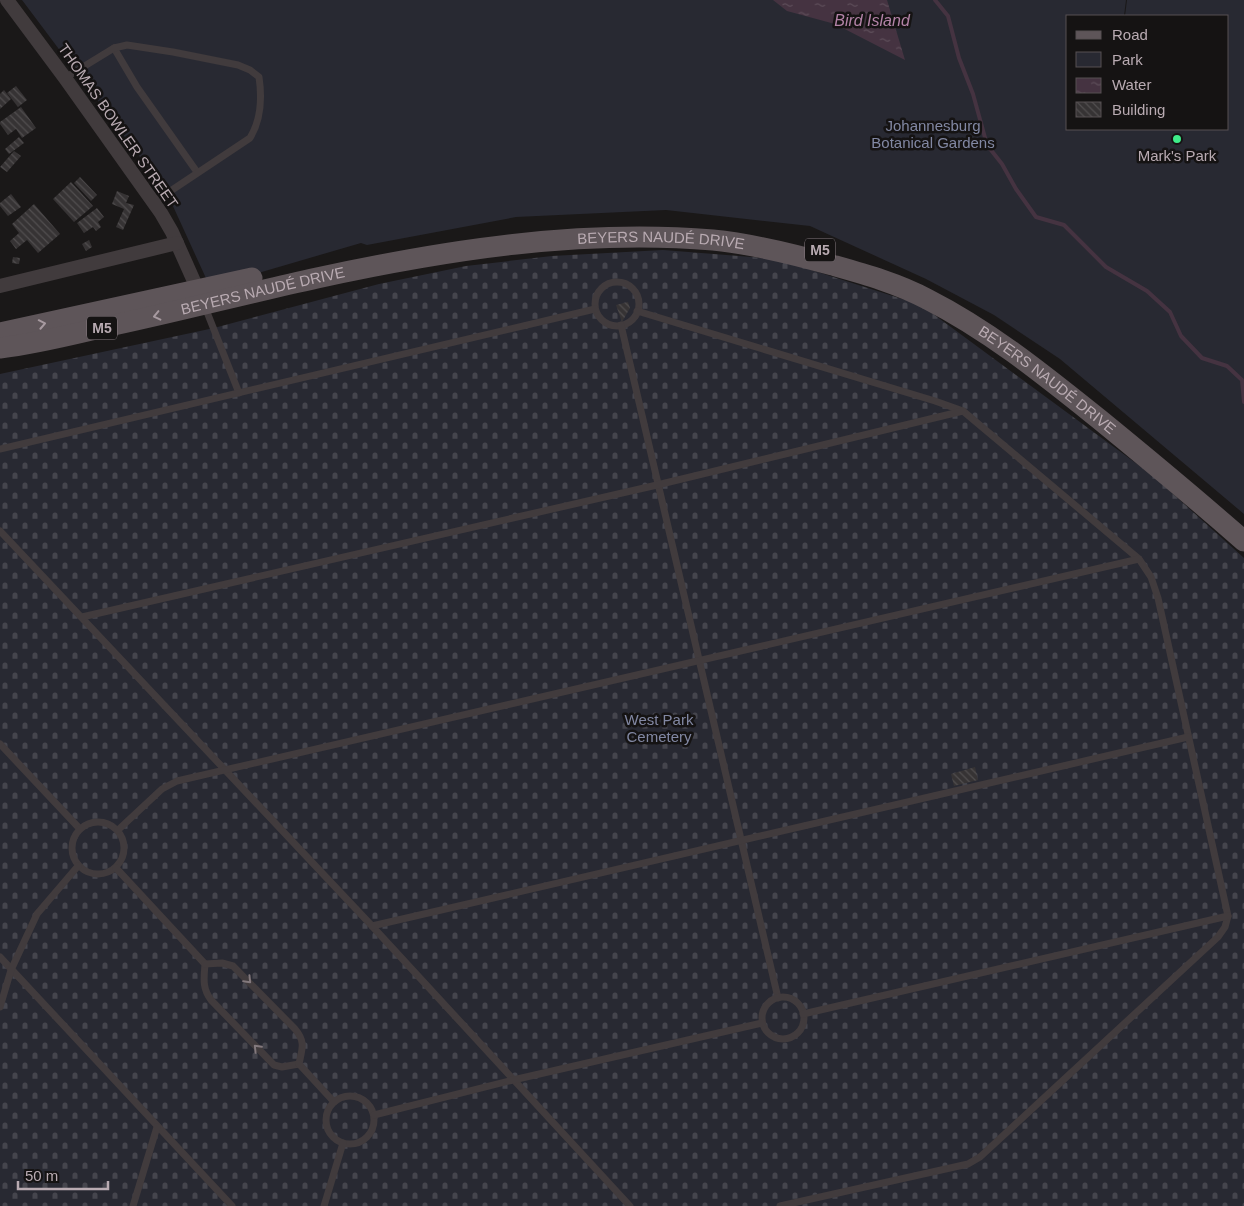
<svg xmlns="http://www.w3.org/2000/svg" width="1244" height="1206" viewBox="0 0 1244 1206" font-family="Helvetica,sans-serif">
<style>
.cemetery{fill:url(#cemetery-stones)}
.park{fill:#282932}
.water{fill:url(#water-ripples)}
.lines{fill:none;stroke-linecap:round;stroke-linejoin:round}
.stream{stroke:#453341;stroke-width:4}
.building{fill:url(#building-back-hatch)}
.service{stroke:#413b3d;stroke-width:7}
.minor{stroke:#413b3d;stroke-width:14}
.primary{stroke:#5e5559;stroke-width:21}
.oneway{stroke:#a79aa0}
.oneway2{stroke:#83797d}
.poi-dot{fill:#3eec89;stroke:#151313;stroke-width:2}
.labels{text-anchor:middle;stroke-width:5;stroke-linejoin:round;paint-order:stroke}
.shield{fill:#151313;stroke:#887d82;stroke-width:1}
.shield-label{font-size:14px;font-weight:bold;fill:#b9abb2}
.street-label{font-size:15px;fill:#b9abb2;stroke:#151313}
.park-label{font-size:15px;fill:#8288a3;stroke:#151313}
.poi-label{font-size:15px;fill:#b9abb2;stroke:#151313}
.water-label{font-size:16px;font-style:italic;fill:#b383a7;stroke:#151313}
</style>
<defs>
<pattern id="cemetery-stones" width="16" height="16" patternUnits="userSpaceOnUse" patternTransform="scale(1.25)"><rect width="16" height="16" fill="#282932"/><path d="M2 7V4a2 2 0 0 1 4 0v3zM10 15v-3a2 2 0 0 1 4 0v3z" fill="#45454d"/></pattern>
<pattern id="water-ripples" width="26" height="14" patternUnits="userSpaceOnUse" patternTransform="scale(1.25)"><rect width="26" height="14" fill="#453341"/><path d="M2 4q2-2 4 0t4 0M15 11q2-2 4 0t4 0" fill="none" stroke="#5e4e5a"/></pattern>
<pattern id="building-back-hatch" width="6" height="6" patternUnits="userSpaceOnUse" patternTransform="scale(1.25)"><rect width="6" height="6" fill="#363334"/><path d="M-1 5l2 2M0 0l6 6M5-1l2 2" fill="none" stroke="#514e4f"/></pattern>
</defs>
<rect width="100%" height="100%" fill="#1a1818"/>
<polygon class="cemetery" points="663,250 777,259 921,305 1152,475 1244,558 1244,1206 0,1206 0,374 214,328 379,284 466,266 552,256"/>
<polygon class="park" points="22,0 1126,0 1124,16 1068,16 1068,129 1228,129 1228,16 1125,16 1127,0 1244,0 1244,514 1060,359 994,315 926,279 810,226 666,210 516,217 367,245 361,243 210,287 167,193"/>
<polygon class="water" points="773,0 887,0 905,60 835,24 787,11"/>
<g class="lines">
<polyline class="stream" points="935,0 948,16 959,58 973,94 987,145 1002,164 1016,189 1036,217 1064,225 1106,267 1147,291 1170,312 1181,336 1202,358 1227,366 1242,380 1244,402"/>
</g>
<g class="building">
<polygon points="16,86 27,100 18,107 7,93"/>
<polygon points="4,90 11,99 0,109 0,94"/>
<polygon points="21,107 36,128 22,138 16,129 8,135 0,124 0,122"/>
<polygon points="19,137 24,143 9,154 5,149"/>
<polygon points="14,151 21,156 7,172 0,167"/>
<polygon points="80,177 97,195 91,201 74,183"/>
<polygon points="71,182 93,206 74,222 53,199"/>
<polygon points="117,191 129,196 126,203 134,205 123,230 116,227 124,209 112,204"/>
<polygon points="11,194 21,207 8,216 0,206 0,203"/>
<polygon points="34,204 60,234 38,253 27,240 16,249 10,241 19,233 12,224"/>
<polygon points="97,208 104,217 98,222 101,227 96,231 93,227 84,233 77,223"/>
<polygon points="89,240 92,247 86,251 82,244"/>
<polygon points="13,257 20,258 19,264 12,263"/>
<polygon points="628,302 630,308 622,322 616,305"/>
<polygon points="975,767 978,780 954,786 951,774"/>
</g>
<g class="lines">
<g class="service">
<polyline points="114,48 137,87 197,172"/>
<path d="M65,78l49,-30 13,-3 46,7 65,13 12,5 9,7c3,20 2,43 -9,61l-96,64"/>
<circle cx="617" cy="304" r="22"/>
<polyline points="205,307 239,393"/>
<polyline points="637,311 935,401 963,411 1139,559 1151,577 1158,598 1228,916 1225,927 1218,937 980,1157 968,1164 780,1206"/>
<polyline points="621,325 778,998"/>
<polyline points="0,449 595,309"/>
<polyline points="0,531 372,926 630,1206"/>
<polyline points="82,617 657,485 963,411"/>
<polyline points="0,744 80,829"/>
<circle cx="98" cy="848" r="26"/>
<polyline points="118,830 162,789 177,781 1139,559"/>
<path d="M116,868l89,96c-1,14 -3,24 6,36l63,65 8,2 17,-3"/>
<polyline points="372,926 1188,737"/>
<polyline points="0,957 232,1206"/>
<path d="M205,964l17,-1 11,3 62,63c11,13 7,20 4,35"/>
<circle cx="783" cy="1018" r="21"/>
<polyline points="0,1007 11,970 37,914 78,866"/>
<polyline points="803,1014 1228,916"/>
<polyline points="299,1064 334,1102"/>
<circle cx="350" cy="1120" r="24"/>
<polyline points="374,1115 513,1080 762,1023"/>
<polyline points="133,1206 157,1127"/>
<polyline points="324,1206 343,1143"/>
</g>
<g class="minor">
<polyline points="7,0 65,78 161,213 172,232 201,297"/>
<polyline points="0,286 177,243"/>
</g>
<g class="primary">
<polyline points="0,333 252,278"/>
<path id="s1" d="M0,348c34,-4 66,-12 100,-20 72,-15 144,-34 217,-50 129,-28 263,-49 396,-38 40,4 80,14 119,25 32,9 65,18 95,34 63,32 117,76 172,120 49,40 97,80 145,122"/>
</g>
</g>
<defs><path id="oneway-chevron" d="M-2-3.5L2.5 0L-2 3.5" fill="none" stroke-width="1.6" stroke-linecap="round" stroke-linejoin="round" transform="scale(1.25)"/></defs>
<g class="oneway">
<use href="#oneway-chevron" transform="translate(157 316) rotate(167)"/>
<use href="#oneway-chevron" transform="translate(42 324) rotate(-11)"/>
</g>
<g class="oneway2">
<use href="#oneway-chevron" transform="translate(248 980) rotate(46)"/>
<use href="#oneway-chevron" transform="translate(257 1048) rotate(-134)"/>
</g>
<circle class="poi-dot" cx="1177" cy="139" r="5"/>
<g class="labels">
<g class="shield">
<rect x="805" y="238.5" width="30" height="23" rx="4"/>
<rect x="87" y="316.5" width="30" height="23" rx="4"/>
</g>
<g class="shield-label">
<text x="820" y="255">M5</text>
<text x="102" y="333">M5</text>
</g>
<g class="street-label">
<text transform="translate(118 126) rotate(55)" y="5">THOMAS BOWLER STREET</text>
<text dy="5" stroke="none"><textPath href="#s1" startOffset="672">BEYERS NAUDÉ DRIVE</textPath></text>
<text dy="5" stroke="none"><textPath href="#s1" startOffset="269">BEYERS NAUDÉ DRIVE</textPath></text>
<text dy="5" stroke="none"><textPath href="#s1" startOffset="1092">BEYERS NAUDÉ DRIVE</textPath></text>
</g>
<g class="park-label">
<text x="933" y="131">Johannesburg<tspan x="933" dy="17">Botanical Gardens</tspan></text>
<text x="659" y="725">West Park<tspan x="659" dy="17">Cemetery</tspan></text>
</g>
<g class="poi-label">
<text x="1177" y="161">Mark's Park</text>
</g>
<g class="water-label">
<text x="872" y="26">Bird Island</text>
</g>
</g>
<rect x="1066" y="15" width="162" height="115" fill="#151313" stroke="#575053"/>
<rect x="1076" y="31" width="25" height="8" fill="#5e5559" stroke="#575053"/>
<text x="1112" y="40" font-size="15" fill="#b9abb2">Road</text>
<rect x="1076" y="52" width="25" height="15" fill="#282932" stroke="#575053"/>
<text x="1112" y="65" font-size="15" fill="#b9abb2">Park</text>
<rect x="1076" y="78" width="25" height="15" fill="url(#water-ripples)" stroke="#575053"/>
<text x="1112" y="90" font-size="15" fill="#b9abb2">Water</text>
<rect x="1076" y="102" width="25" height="15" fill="url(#building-back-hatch)" stroke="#575053"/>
<text x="1112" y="115" font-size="15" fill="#b9abb2">Building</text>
<path d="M18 1181v8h90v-8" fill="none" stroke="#b9abb2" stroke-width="2.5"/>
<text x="25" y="1181" font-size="15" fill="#b9abb2" stroke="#151313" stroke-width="4" paint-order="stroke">50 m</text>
</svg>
